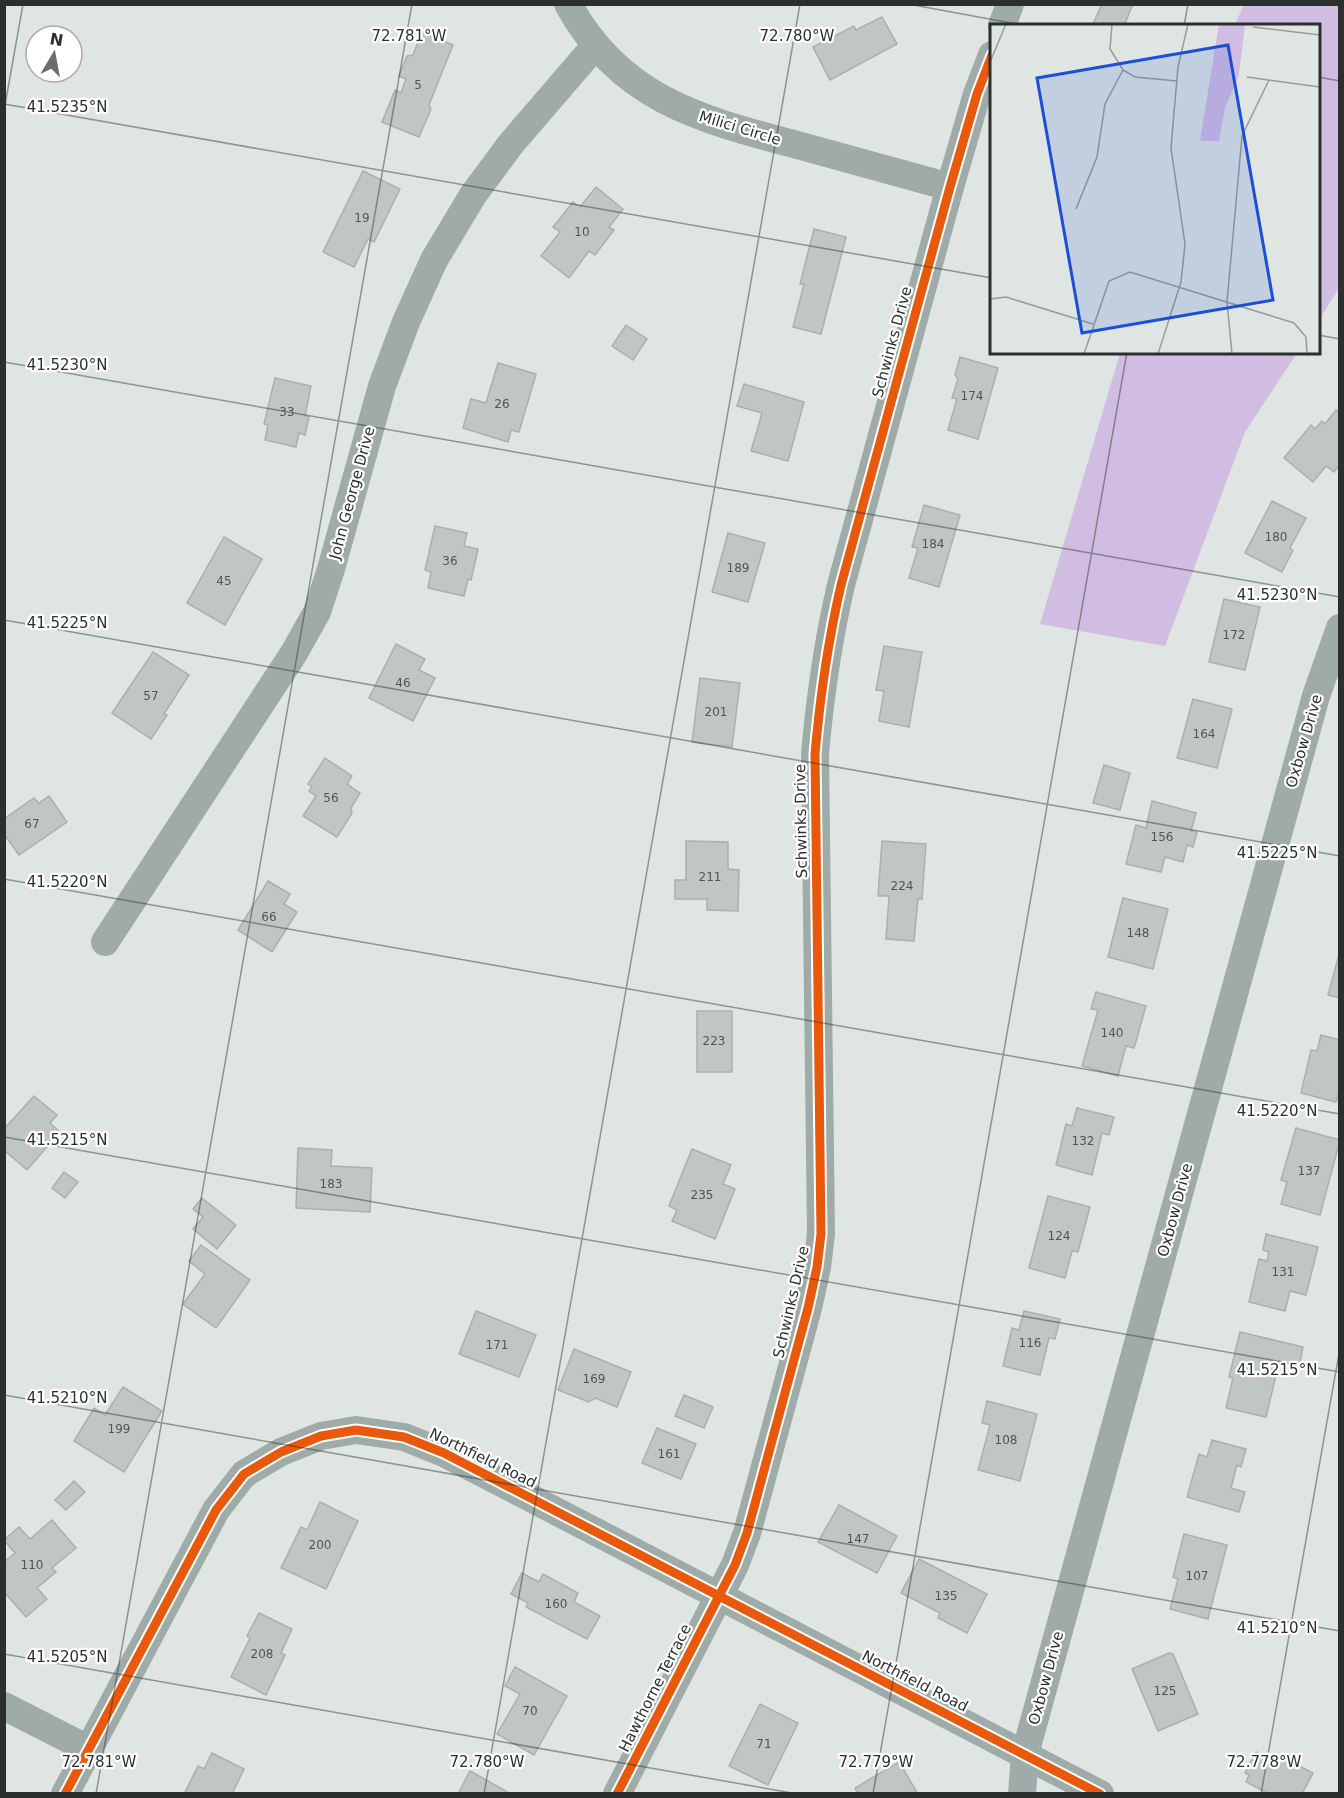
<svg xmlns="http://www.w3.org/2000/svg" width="1344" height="1798" viewBox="0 0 1344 1798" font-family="'DejaVu Sans',sans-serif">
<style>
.forest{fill:#d2bde2}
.building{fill:#c0c6c4;stroke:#abb0af;stroke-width:1.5}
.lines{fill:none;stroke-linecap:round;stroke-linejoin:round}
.minor{stroke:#9eaba8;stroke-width:28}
.cycleway-casing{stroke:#fff;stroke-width:13}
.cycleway{stroke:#e8590c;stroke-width:9}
.ticks{fill:none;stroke:#2b302e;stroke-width:1.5;stroke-opacity:0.45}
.labels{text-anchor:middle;stroke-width:4.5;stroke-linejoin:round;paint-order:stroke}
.number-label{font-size:12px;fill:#505654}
.street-label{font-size:15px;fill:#2b302e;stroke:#fff}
.inset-road{fill:none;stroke:#969d9b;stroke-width:1.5}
.view{fill:#1d4ed8;fill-opacity:0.15;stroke:#1d4ed8;stroke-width:3}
.inset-edge{fill:none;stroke:#2b302e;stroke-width:3}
.ticks-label{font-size:15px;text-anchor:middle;fill:#2b302e;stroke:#fff;stroke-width:4.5;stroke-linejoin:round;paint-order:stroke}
</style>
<rect width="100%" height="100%" fill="#dee5e3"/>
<g class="forest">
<polygon points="1244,4 1339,5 1339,288 1319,320 1318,26 1235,25"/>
<polygon points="1120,353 1297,353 1245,432 1165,646 1040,624"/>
</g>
<g class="building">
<polygon points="1102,4 1133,4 1124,26 1092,26"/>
<polygon points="882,17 897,44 830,80 813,47 854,26 856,30"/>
<polygon points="422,32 453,45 429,105 431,109 419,137 382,122 395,90 401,93 406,79 399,76 407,56 413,55"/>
<polygon points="363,171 400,189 374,242 368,239 354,267 323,252"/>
<polygon points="596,187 623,209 609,227 614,230 595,255 589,251 569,278 541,256 560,232 553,227 573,202 580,207"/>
<polygon points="814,229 846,237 821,334 793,327 804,284 800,284"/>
<polygon points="626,325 647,339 633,360 612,346"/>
<polygon points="960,357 998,368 978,439 948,430 957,399 952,398 958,379 955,375"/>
<polygon points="498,363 536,374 519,432 511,430 508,442 463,428 471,399 486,403"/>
<polygon points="275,378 311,386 305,416 309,417 305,435 299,433 296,447 265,440 268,425 264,424"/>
<polygon points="744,384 804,402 788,461 751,451 762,413 737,406"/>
<polygon points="1336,410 1340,412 1340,465 1334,472 1326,466 1313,482 1284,458 1311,425 1315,429 1322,421 1325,424"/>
<polygon points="1272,501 1306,518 1290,548 1293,550 1282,572 1245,553"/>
<polygon points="924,505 960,515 939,587 909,578 918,548 912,547"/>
<polygon points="435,526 467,533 464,546 478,549 471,580 468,579 464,596 428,588 431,572 425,570"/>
<polygon points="728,533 765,543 748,602 712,592"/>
<polygon points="224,537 262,559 225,625 187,603"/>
<polygon points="1224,599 1260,607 1245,670 1209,662"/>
<polygon points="396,644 425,659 419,670 435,678 413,721 369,698"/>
<polygon points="884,646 922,652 909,727 879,721 884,691 876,690"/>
<polygon points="153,652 189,675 164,714 167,715 151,739 112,713"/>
<polygon points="700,678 740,683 732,747 692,742"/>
<polygon points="1193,699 1232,709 1217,768 1177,758"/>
<polygon points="325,758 352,776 347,784 360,793 351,808 352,813 337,837 303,816 316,796 309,791 312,787 308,784"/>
<polygon points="1104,765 1130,773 1120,810 1093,803"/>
<polygon points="49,796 67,822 19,855 4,834 4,819 34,798 39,803"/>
<polygon points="1152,801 1196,813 1191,831 1197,832 1193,847 1187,845 1183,862 1165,857 1161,872 1126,864 1136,825 1146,828"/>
<polygon points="686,841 728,842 728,869 739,870 738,911 707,910 707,899 675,899 675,880 686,880"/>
<polygon points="882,841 926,844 922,899 918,899 914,941 886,939 889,896 878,896"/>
<polygon points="268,881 290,894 284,904 297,912 272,952 238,930"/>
<polygon points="1123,898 1168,909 1153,969 1108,957"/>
<polygon points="1340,951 1340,998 1328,995"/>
<polygon points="1096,992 1146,1006 1134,1048 1126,1046 1118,1076 1082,1066 1098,1010 1091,1009"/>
<rect x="697" y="1011" width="35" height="61"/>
<polygon points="1321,1035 1340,1040 1340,1088 1336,1102 1301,1093 1311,1050 1317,1051"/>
<polygon points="34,1096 57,1115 50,1123 60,1132 27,1170 4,1150 4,1129"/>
<polygon points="1077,1108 1114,1117 1109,1135 1102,1133 1092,1175 1056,1165 1066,1124 1072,1126"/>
<polygon points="1296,1128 1340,1140 1320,1215 1281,1204 1287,1182 1281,1180"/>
<polygon points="298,1148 332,1150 331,1166 372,1168 370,1212 296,1208"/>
<polygon points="692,1149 731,1165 723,1184 735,1189 715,1239 672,1221 677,1210 669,1206"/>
<polygon points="64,1172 78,1182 65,1198 52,1188"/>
<polygon points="1048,1196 1090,1207 1078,1252 1072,1251 1065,1278 1029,1268"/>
<polygon points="202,1198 236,1225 217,1249 193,1229 203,1217 193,1209"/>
<polygon points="1266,1234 1318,1247 1306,1295 1290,1291 1285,1311 1249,1302 1259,1259 1267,1261 1269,1252 1263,1250"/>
<polygon points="201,1245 250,1280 216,1328 183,1304 205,1274 189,1261"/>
<polygon points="476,1311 536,1335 519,1377 459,1354"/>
<polygon points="1024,1311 1060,1319 1055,1339 1049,1338 1040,1375 1003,1366 1012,1328 1019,1330"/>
<polygon points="1240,1332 1303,1347 1299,1367 1279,1363 1266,1417 1226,1408 1233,1378 1229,1377"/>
<polygon points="574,1349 631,1372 617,1407 595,1398 589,1402 558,1390"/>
<polygon points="123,1387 162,1411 124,1472 74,1441 94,1408 105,1415"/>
<polygon points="684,1395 713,1407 704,1428 675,1416"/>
<polygon points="987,1401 1037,1414 1020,1481 978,1470 990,1425 982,1423"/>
<polygon points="657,1428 696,1444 681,1479 642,1463"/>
<polygon points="1212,1440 1246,1449 1241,1467 1237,1465 1231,1488 1245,1492 1239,1512 1187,1497 1199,1454 1207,1457"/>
<polygon points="74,1481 85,1492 66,1510 55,1500"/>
<polygon points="320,1502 358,1521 326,1589 281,1568 301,1527 307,1530"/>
<polygon points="839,1505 897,1536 877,1573 818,1542"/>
<polygon points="52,1520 76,1548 52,1568 56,1572 37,1588 47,1599 26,1617 4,1592 4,1562 15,1553 4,1540 19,1527 30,1539"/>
<polygon points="1184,1534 1227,1545 1208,1619 1170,1609 1178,1579 1173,1577"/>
<polygon points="919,1559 987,1594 967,1633 938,1618 940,1613 901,1593"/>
<polygon points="522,1573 539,1582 543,1574 578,1593 574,1602 600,1616 587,1639 526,1607 528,1603 511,1594"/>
<polygon points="259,1613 292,1629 281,1653 285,1655 266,1695 231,1677 250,1638 247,1636"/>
<polygon points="1169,1653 1173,1654 1198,1714 1158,1731 1132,1669"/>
<polygon points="515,1667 567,1696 534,1755 497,1734 520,1694 505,1686"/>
<polygon points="760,1704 798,1723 768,1785 729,1766"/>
<polygon points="1256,1752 1275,1762 1278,1755 1313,1773 1302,1794 1269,1794 1246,1782 1249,1775 1245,1773"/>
<polygon points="212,1753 244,1769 232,1794 184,1794 198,1766 204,1769"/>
<polygon points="899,1762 918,1794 858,1794 855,1788"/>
<polygon points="470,1771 511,1794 458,1794"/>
</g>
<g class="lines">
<g class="minor">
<path d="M568,4c53,97 135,116 233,142 50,14 99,27 149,41"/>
<polyline points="1002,26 1010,4"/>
<polyline points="105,942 294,653 317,612 331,569 382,386 406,322 434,260 473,195 510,145 595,46"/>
<polyline points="4,1706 88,1749"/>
<polyline points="65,1794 216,1510 244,1474 281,1452 321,1436 356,1430 404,1437 444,1453 1100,1794"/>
<path d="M617,1794l118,-229 12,-32 61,-225 9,-41 4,-33 -6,-480c5,-57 13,-113 26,-169l109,-398 27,-93 15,-39"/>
<polyline points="1022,1794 1025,1754 1316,696 1340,628"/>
</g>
<g class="cycleway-casing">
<g id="cycleway">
<polyline points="65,1794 216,1510 244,1474 281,1452 321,1436 356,1430 404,1437 444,1453 1100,1794"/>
<path d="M617,1794l118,-229 12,-32 61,-225 9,-41 4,-33 -6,-480c5,-57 13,-113 26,-169l109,-398 27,-93 15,-39"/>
</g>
</g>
<use href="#cycleway" class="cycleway"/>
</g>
<path class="ticks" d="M908,4l119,22M1184,26l4,-22M1318,77l22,4M4,104l988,174M4,111l19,-107M1318,335l22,4M4,362l1336,235M4,620l1336,236M4,879l1336,235M4,1137l1336,235M4,1395l1336,236M4,1654l794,140M96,1794l316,-1790M484,1794l316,-1790M873,1794l254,-1442M1261,1794l79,-446"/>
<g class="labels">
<g class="number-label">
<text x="418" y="89">5</text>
<text x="362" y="222">19</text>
<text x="582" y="236">10</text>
<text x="972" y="400">174</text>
<text x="502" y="408">26</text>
<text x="287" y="416">33</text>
<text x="1276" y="541">180</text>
<text x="933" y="548">184</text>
<text x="450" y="565">36</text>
<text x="738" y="572">189</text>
<text x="224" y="585">45</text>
<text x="1234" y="639">172</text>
<text x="403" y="687">46</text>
<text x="151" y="700">57</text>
<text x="716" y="716">201</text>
<text x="1204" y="738">164</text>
<text x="331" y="802">56</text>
<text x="32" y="828">67</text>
<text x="1162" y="841">156</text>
<text x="710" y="881">211</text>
<text x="902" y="890">224</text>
<text x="269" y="921">66</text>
<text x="1138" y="937">148</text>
<text x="1112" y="1037">140</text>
<text x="714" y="1045">223</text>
<text x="1083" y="1145">132</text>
<text x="1309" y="1175">137</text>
<text x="331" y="1188">183</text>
<text x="702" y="1199">235</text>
<text x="1059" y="1240">124</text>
<text x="1283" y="1276">131</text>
<text x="1030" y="1347">116</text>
<text x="497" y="1349">171</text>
<text x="594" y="1383">169</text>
<text x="119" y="1433">199</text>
<text x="1006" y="1444">108</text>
<text x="669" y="1458">161</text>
<text x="858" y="1543">147</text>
<text x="320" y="1549">200</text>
<text x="32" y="1569">110</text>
<text x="1197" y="1580">107</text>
<text x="946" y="1600">135</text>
<text x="556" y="1608">160</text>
<text x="262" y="1658">208</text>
<text x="1165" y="1695">125</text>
<text x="530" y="1715">70</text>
<text x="764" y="1748">71</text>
</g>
<g class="street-label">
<text transform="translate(740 128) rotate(17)" y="5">Milici Circle</text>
<text transform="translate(892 342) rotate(-75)" y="5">Schwinks Drive</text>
<text transform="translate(352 493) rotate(-75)" y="5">John George Drive</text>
<text transform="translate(1304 741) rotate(-74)" y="5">Oxbow Drive</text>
<text transform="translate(801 821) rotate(-91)" y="5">Schwinks Drive</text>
<text transform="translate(1175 1210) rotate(-75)" y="5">Oxbow Drive</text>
<text transform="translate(791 1302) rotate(-77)" y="5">Schwinks Drive</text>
<text transform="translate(483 1458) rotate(26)" y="5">Northfield Road</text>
<text transform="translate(1046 1678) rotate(-75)" y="5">Oxbow Drive</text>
<text transform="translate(915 1681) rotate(27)" y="5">Northfield Road</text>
<text transform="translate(655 1688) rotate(-63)" y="5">Hawthorne Terrace</text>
</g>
</g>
<g transform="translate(990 24)">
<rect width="330" height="330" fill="#dee5e3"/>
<path d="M229,0h26l-6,51 -14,33 -6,33h-19z" fill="#d2bde2"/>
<path class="inset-road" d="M122,0l-2,25 13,21 12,7 42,4M263,3l67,8M0,38l16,-38M257,53l73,10M86,185l21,-52 8,-53 18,-34M0,275l16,-2 87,27M94,330l25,-73 21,-9 164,51 12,14 1,17M168,330l23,-72 4,-38 -14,-96 7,-81 10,-43M242,330l-5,-52 15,-166 27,-56"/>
<path class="view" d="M238,21l45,255 -191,33 -45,-255z"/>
<rect width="330" height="330" class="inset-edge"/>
</g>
<g class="ticks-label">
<text x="409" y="41">72.781°W</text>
<text x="797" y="41">72.780°W</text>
<text x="67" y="112">41.5235°N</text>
<text x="67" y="370">41.5230°N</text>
<text x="1277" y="600">41.5230°N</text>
<text x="67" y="628">41.5225°N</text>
<text x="1277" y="858">41.5225°N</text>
<text x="67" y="887">41.5220°N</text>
<text x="1277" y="1116">41.5220°N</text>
<text x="67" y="1145">41.5215°N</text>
<text x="1277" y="1375">41.5215°N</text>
<text x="67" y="1403">41.5210°N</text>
<text x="1277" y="1633">41.5210°N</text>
<text x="67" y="1662">41.5205°N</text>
<text x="99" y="1767">72.781°W</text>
<text x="487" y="1767">72.780°W</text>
<text x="876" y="1767">72.779°W</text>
<text x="1264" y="1767">72.778°W</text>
</g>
<rect width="1344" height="1798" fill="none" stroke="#2b302e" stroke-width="12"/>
<g transform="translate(54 54) rotate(10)"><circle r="28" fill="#ffffff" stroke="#aaacab" stroke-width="1.5"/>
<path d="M0-4.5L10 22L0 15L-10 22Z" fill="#6a6f6d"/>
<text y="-9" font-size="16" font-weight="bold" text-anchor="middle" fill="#2b302e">N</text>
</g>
</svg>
